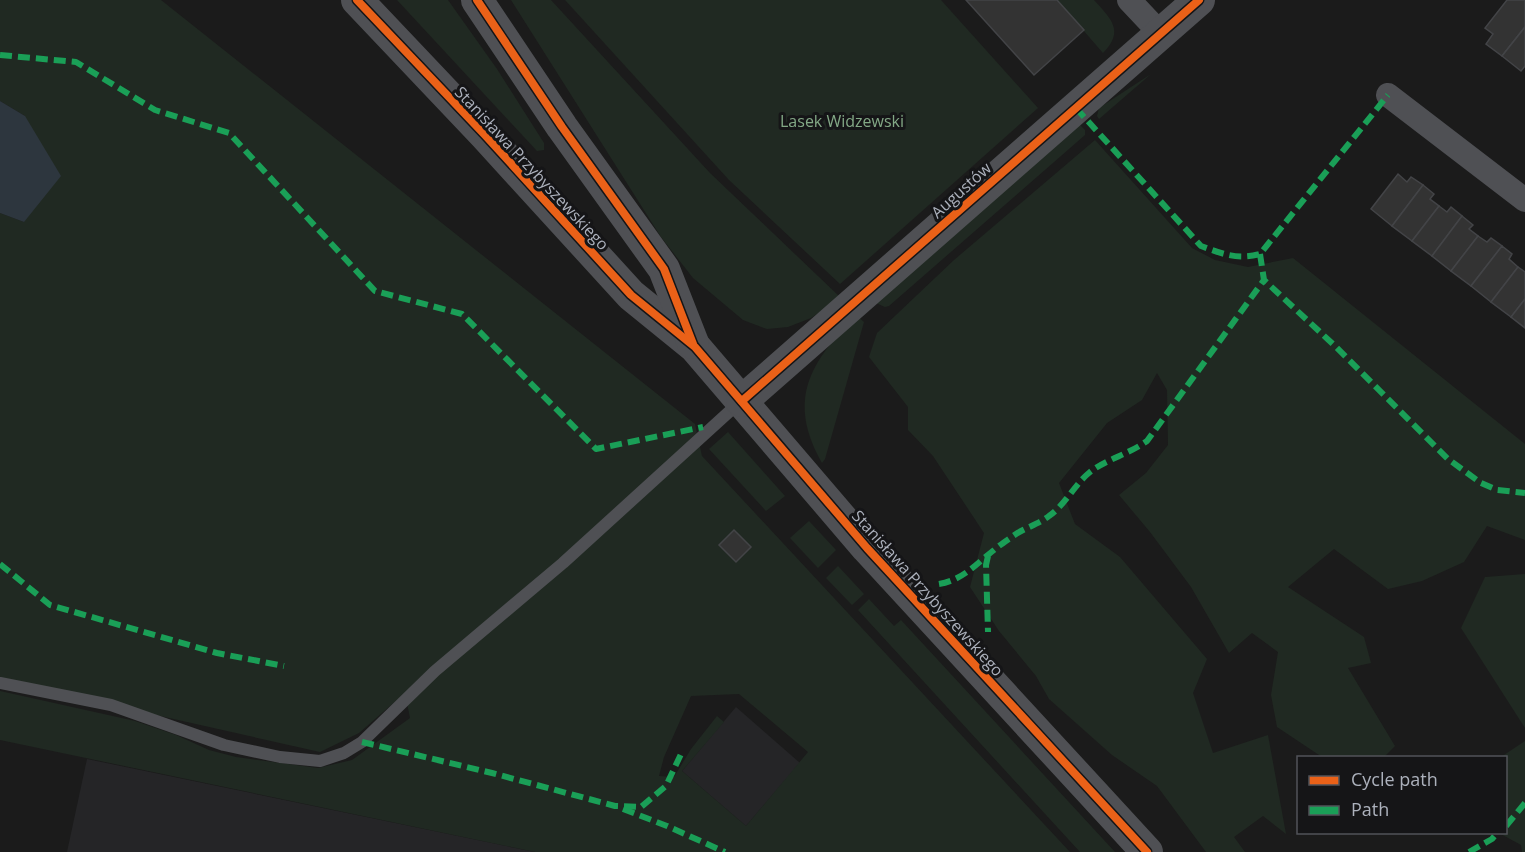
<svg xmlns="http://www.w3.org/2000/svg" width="1525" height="852" viewBox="0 0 1525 852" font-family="'Open Sans',sans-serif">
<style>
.built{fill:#252527}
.green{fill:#202922;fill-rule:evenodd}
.water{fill:#2d363e}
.building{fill:#333;stroke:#434447;stroke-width:1.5}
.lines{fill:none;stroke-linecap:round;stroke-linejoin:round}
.service{stroke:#4f5054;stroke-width:12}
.minor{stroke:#4f5054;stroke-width:24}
.tertiary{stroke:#4f5054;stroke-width:32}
.quiet{stroke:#1a9f57;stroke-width:6;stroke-dasharray:12 6;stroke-linecap:butt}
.cycleway-casing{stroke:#151517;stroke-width:11}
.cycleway{stroke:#ea6118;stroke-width:8}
.labels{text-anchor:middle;stroke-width:6;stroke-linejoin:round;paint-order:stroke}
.park-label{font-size:16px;fill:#83a886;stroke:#151517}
.street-label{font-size:16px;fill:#acb1bc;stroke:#151517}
</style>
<rect width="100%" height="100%" fill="#1b1b1b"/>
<g class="built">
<polygon points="736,707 800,763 746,826 682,771"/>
<polygon points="87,759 535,852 67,852"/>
</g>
<g class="green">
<path d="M0,0h161l534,424 7,32 368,396h-535l-535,-112v-49l135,30 41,14 33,15 27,7 82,11 34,-8 58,-42 -5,-25 -46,40 -39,19 -320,-72v-467l24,9 1,-106 -25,-15zM739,694l69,58 -62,74 -64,-55 42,-49 -7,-6 -26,33 -17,28 -15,-1 5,-19 27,-61z"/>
<polygon points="397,0 448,0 497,69 544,143 544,150 537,151"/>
<polygon points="511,0 551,0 710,173 841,298 811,318 788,327 767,329 743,320 693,278 661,237"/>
<polygon points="565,0 941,0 1038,108 840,284 729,180"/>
<path d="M1057,0h37c17,19 31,31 9,53z"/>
<polygon points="1151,74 1099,119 1097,116 1099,108"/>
<polygon points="1079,124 1085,130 1085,135 889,306 885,307 876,303"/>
<polygon points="1095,140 1192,248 1215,260 1248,267 1293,258 1525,444 1525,540 1487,526 1464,562 1422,581 1388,589 1334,549 1288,587 1364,637 1371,663 1348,668 1395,746 1384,757 1322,757 1277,727 1271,695 1278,652 1252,633 1229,653 1191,587 1150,532 1119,495 1146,473 1168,445 1167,390 1157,373 1142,400 1107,423 1059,483 1075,524 1120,557 1207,659 1193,693 1213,753 1268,735 1286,834 1263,816 1234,837 1245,852 1206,852 1157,786 1112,755 1049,699 1036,676 999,631 970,587 984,533 933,456 908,430 908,407 869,357 877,333 954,260"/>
<path d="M857,316l7,6 -39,137 -3,4c-36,-63 -12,-102 35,-147z"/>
<polygon points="728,432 785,496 766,511 709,449"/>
<polygon points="809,521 836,550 818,568 790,538"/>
<polygon points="838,566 864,594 852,605 826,578"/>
<polygon points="1525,574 1525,728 1461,628 1485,577"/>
<polygon points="869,599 894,626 901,620 1115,852 1080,852 858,610"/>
<polygon points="1525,741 1525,852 1522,852 1521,845 1499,833 1506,832 1506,758 1501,757"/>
</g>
<polygon class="water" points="0,101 25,116 61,176 24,222 0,213"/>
<g class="building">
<polygon points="966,0 1057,0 1084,30 1034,75"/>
<polygon points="1507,0 1525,0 1525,27 1502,56 1486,44 1493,34 1485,28"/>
<polygon points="1525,27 1525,66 1521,71 1502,56"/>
<polygon points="1398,174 1407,182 1411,177 1423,185 1392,226 1371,209"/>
<polygon points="1423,185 1434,194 1430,199 1439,206 1412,241 1392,226"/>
<polygon points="1439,206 1447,212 1451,207 1462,216 1432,256 1412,241"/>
<polygon points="1462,216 1473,225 1469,229 1478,236 1451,271 1432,256"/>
<polygon points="1478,236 1487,242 1491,238 1502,246 1471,286 1451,271"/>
<polygon points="1502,246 1512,254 1509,259 1518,267 1491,302 1471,286"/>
<polygon points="1518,267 1525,272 1525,299 1511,317 1491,302"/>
<polygon points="1525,299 1525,328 1511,317"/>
<polygon points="734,530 751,547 736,562 719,545"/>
</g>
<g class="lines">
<polyline class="service" points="0,683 111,705 224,745 280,757 320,761 344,753 362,742 435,671 563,563 741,401"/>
<g class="minor">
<polyline points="1129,0 1161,34"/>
<polyline points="1388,95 1525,200"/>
</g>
<g class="tertiary">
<polyline points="357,0 485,135 631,295 695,347 867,548 1147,852"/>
<polyline points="477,0 562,127 664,269 693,343"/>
<polyline points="742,401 1199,0"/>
</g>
<g class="quiet">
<polyline points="0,55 76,62 155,110 229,133 375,291 462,314 596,449 703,427"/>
<path d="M1076,108l125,138c22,8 36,14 59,8l128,-159"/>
<polyline points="1260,254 1264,280 1335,346 1448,459 1481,483 1497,490 1525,493"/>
<polyline points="988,556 986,565 988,632"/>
<polyline points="0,564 50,605 217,653 284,666"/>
<path d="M939,584c24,-4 37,-20 55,-34 7,-6 15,-11 22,-16 11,-7 23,-10 33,-18 17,-12 25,-31 41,-44 17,-13 39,-18 57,-31l117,-161"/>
<polyline points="362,742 492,773 615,806 641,807 666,786 681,754"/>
<polyline points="623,809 667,826 725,852"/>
<polyline points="1506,826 1525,803"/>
<polyline points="1469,852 1492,839 1498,832"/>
</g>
<g class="cycleway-casing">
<g id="cycleway">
<polyline points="357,0 485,135 631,295 695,347 867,548 1147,852"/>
<polyline points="477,0 562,127 664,269 693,344"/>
<polyline points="742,401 1199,0"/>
</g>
</g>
<use href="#cycleway" class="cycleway"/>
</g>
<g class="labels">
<g class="park-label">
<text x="842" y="127">Lasek Widzewski</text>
</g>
<g class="street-label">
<text transform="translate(532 168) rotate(47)" y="6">Stanisława Przybyszewskiego</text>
<text transform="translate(961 190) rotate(-42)" y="6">Augustów</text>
<text transform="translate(928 593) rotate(48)" y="6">Stanisława Przybyszewskiego</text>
</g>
</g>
<rect x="1297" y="756" width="210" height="78" fill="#151517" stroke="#515359" stroke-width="1.5"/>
<rect x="1309" y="776" width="30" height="9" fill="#ea6118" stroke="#515359" stroke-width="1.5"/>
<text x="1351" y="786" font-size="18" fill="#acb1bc">Cycle path</text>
<rect x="1309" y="806" width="30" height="9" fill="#1a9f57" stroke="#515359" stroke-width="1.5"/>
<text x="1351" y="816" font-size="18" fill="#acb1bc">Path</text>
</svg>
